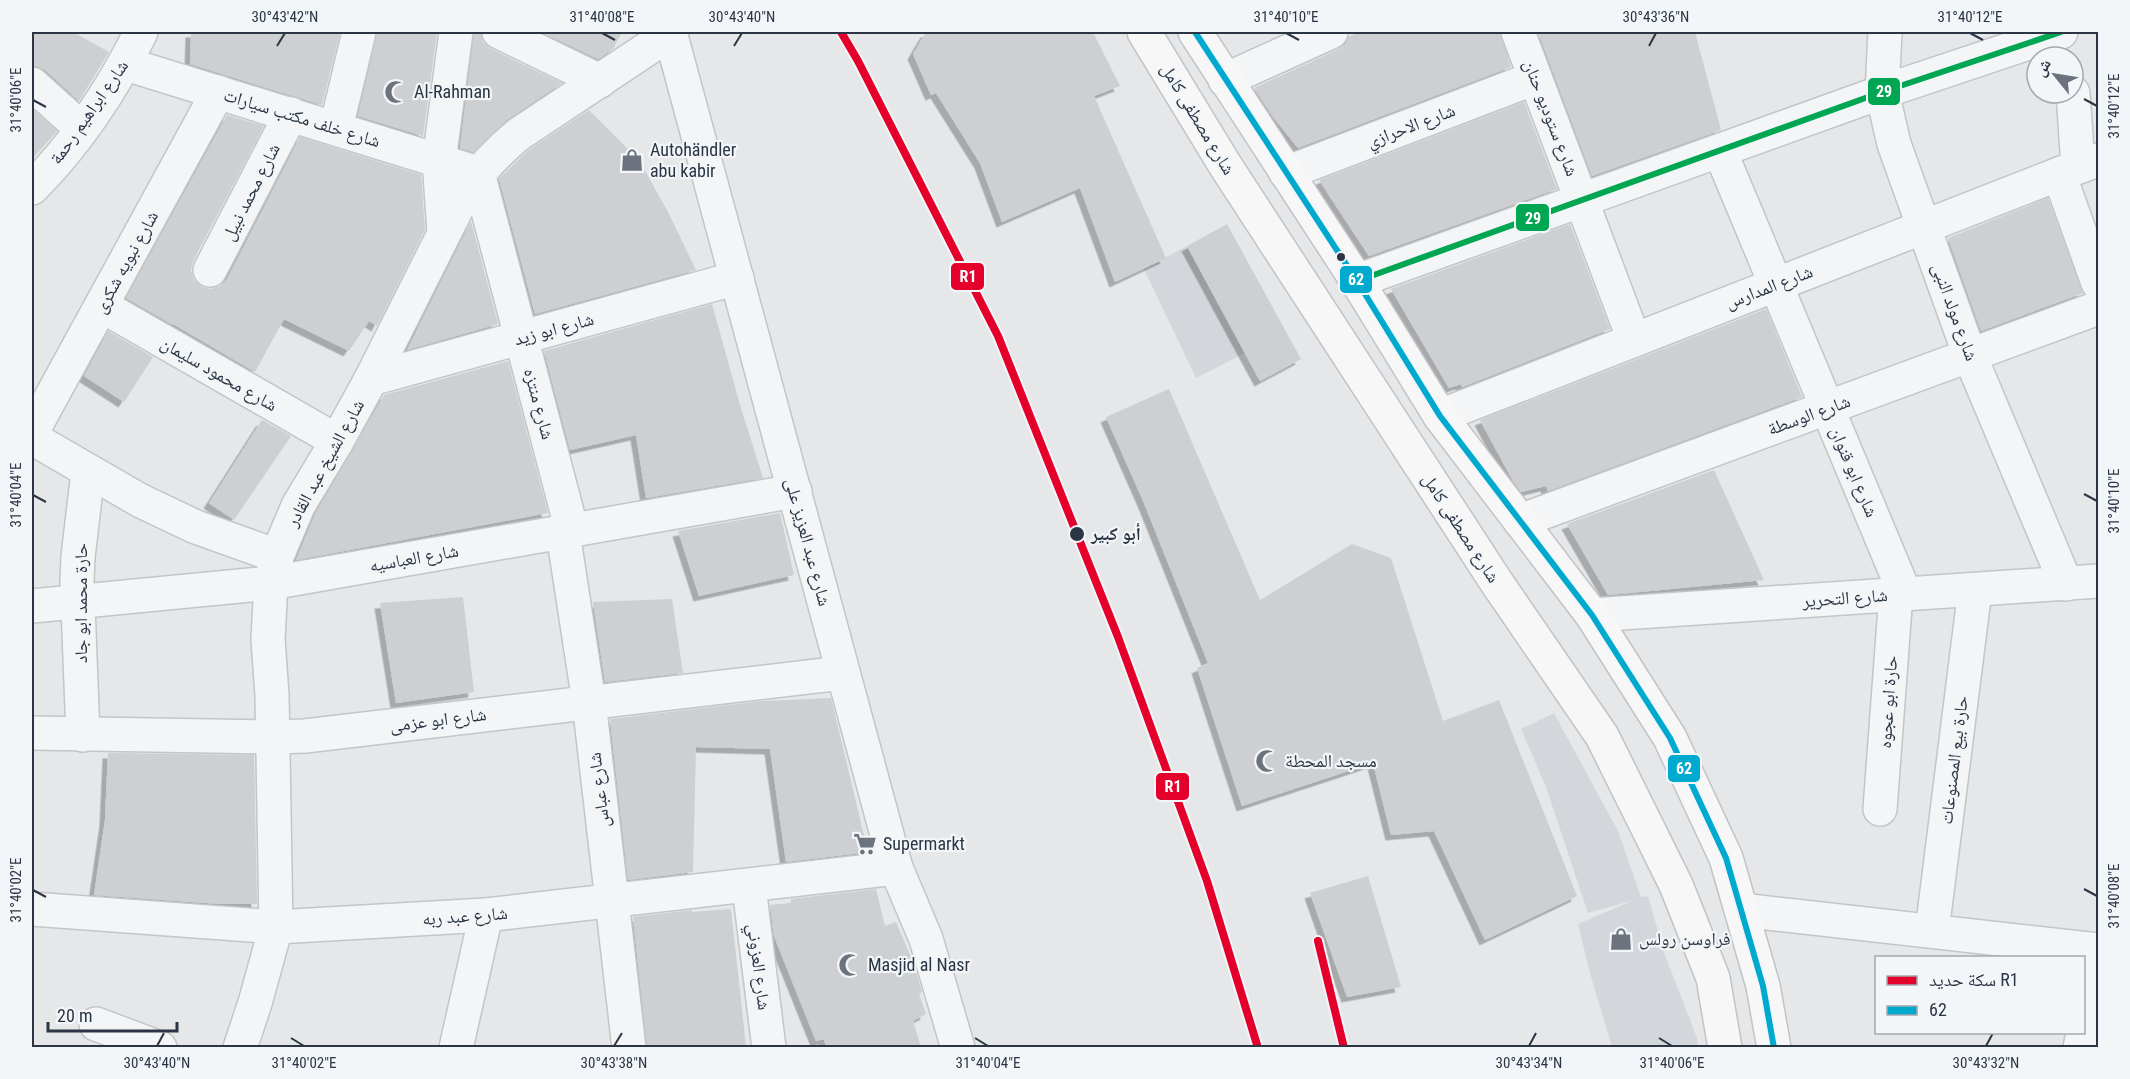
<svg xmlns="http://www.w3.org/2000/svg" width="2130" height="1079" viewBox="0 0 2130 1079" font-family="'Roboto Condensed','Noto Naskh Arabic',sans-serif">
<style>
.built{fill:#d3d7dc}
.building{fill:#cdcfd2;filter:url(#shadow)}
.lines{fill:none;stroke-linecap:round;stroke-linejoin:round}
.street-casing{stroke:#c3c5c7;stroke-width:36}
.primary-casing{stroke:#c1c4c7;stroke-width:36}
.street{stroke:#f4f5f6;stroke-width:33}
.primary{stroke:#f7f7f8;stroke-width:33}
.bus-1-casing{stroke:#f3f6f8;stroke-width:10}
.bus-2-casing{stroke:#f3f6f8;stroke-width:10}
.bus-1{stroke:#00a9ce;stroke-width:6}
.bus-2{stroke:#00a651;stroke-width:6}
.rail-1-casing{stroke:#f3f6f8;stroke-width:12}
.rail-1{stroke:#e4002b;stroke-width:8}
.ticks{fill:none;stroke:#2b3544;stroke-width:2}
.bus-dot{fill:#2b3544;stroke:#f3f6f8;stroke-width:2}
.labels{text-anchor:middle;stroke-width:4.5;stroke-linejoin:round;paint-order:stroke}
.poi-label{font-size:18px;fill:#2b3544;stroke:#f3f6f8;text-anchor:start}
.street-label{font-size:18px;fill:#2b3544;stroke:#f3f6f8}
.stop-label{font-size:18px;font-weight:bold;fill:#2b3544;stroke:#f3f6f8;text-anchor:start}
.line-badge{stroke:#f3f6f8;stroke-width:2}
.badge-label{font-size:16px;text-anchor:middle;font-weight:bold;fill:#fff}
.neatline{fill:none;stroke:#2b3544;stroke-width:2}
.ticks-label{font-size:15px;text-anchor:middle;fill:#2b3544}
</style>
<defs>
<filter id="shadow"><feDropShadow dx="-5.5" dy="5.5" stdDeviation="0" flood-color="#0004"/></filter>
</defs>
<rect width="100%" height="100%" fill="#e5e7e9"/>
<g class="built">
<polygon points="1187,246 1245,353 1196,378 1144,269"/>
<polygon points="1554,713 1618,831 1641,897 1648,896 1665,955 1697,1038 1698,1047 1612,1047 1591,977 1578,924 1634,900 1588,913 1546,787 1521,729"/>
</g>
<g class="building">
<polygon points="32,32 73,32 109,52 79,101 45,70 36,66 32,66"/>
<polygon points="191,32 340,32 322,105 190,64"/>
<polygon points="377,32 437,32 423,136 358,116"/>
<polygon points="474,32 481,32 483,42 491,49 562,83 507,120 473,152 460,148"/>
<polygon points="541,32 622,32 613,49 598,59"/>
<polygon points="926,32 1093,32 1120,86 1094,96 1166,258 1115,282 1080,188 1002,222 980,163 936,93 931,95 913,54"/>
<polygon points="1360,32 1500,32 1511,67 1298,148 1273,117 1254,88 1339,49 1346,43 1348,37"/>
<polygon points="1538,32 1695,32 1721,130 1592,176"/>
<polygon points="1524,102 1557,189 1369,256 1319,180"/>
<polygon points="32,109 57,131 32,159"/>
<polygon points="589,110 639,160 668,212 696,270 535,314 499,179 530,149"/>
<polygon points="227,115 264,126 193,261 191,270 194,280 202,287 211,289 220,286 227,279 300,137 421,175 425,230 377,326 369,321 349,351 284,319 255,372 173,324 173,325 126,298"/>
<polygon points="2048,198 2083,293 1981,331 1948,238"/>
<polygon points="471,221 498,324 407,350"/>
<polygon points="1227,224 1301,359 1260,381 1187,246"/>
<polygon points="1570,224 1610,329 1462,387 1461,384 1449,388 1391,289"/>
<polygon points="712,304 740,405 763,478 646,498 636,435 570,450 544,351"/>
<polygon points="1766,309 1802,397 1548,491 1546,486 1521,492 1513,481 1480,420"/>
<polygon points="108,331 153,357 124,402 84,376"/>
<polygon points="508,361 548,513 296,560 315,514 384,395"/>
<polygon points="1169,389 1260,600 1352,544 1391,558 1443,721 1499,700 1577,896 1485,940 1434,831 1391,835 1373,763 1242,806 1197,668 1208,663 1144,503 1106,417"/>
<polygon points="262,420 291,436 234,520 209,503"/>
<polygon points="1714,470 1764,580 1608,595 1567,524"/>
<polygon points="780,513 794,575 699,596 678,531"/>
<polygon points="463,597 474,692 396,703 380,603"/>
<polygon points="672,599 683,673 605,682 593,602"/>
<polygon points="831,698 868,852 786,862 770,749 696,747 693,872 628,880 610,719 762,701"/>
<polygon points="108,753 254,755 257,904 221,904 94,895 105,820"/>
<polygon points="1368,876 1401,987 1347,997 1310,893"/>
<polygon points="876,889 885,926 896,922 914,964 922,992 919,994 926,1014 913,1021 921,1047 826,1047 824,1039 816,1041 774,936 770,905 791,903 791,899"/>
<polygon points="731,909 746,1047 647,1047 633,917 692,910 692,912"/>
</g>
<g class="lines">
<g class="street-casing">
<g id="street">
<polyline points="499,32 600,81"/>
<polyline points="670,32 896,868 926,939 958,1048"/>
<polyline points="1518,32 1634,340"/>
<polyline points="1885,32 1882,92 1894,144 1970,356 2066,584"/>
<polyline points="126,64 478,173 572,531"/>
<polyline points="1225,80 1331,32"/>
<polyline points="32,84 82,129"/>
<polyline points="2073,93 2078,167"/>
<polyline points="336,128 359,32"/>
<polyline points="1720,151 1905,594"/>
<polyline points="1286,173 1535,78"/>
<polyline points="2059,174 2098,283"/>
<path d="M32,188c45,-45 81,-100 109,-156"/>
<polyline points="444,231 439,161 456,32"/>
<polyline points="210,270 291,114"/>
<polyline points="1357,281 1882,92 2061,32"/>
<polyline points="102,306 337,441"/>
<polyline points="371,379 737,278"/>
<polyline points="1440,416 2059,174 2098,160"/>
<polyline points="32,432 218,92"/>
<polyline points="32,438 141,501 196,527 277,556"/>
<polyline points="1520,521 2098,308"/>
<polyline points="563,533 589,702 629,1048"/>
<polyline points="32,606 271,583 795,491"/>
<polyline points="1592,615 2098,581"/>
<polyline points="32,733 273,737 305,736 842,673"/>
<polyline points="83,735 77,580 78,557 88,472"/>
<polyline points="1880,809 1896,594"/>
<polyline points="749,887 769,1048"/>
<polyline points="32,909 276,927 486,915 896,868"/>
<polyline points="1741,910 2098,950"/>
<polyline points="1932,931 1975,590"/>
<polyline points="96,1024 160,1048"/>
<path d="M240,1048l15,-45 21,-76 -4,-232 -4,-56 3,-56 6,-27 21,-50 39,-65 34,-62 94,-187c16,-23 33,-41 54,-58l152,-101"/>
<polyline points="456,1048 486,915"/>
<polyline points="2080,1048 2098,961"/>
</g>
</g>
<g class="primary-casing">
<g id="primary">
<polyline points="1144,32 1225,165 1497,583 1602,736 1676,885 1713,978 1725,1048"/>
<polyline points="1195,32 1357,281 1440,416 1592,615 1670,738 1726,858 1763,986 1774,1048"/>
</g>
</g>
<use href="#street" class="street"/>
<use href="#primary" class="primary"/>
<g class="bus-1-casing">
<polyline id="bus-1" points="1195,32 1357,281 1440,416 1592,615 1670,738 1726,858 1763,986 1774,1048"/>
</g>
<g class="bus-2-casing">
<polyline id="bus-2" points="1357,281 1882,92 2061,32"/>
</g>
<use href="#bus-1" class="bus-1"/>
<use href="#bus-2" class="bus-2"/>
<g class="rail-1-casing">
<g id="rail-1">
<polyline points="841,32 858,61 998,336 1118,637 1207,881 1258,1048"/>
<polyline points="1318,941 1344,1048"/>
</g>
</g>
<use href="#rail-1" class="rail-1"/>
</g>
<path class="ticks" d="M602,33l13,7M1286,33l13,7M1970,33l13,7M277,46l8,-13M734,46l8,-13M1649,46l7,-13M2084,99l13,7M33,100l13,7M2084,494l13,7M33,495l13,7M2084,889l13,7M33,890l13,7M291,1038l13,8M975,1038l13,8M1659,1038l13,8M157,1046l7,-13M614,1046l8,-13M1529,1046l7,-13M1986,1046l7,-13"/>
<defs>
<g id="mosque-bare" transform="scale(1.8)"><path d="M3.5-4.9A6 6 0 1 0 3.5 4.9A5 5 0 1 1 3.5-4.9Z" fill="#6c737e" stroke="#f3f6f8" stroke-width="2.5" paint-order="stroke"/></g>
<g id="shop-bare" transform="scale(1.8)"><path d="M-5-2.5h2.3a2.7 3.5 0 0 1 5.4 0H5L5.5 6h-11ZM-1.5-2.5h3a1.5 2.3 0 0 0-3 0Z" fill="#6c737e" stroke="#f3f6f8" stroke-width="2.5" paint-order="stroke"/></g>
<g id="supermarket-bare" transform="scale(1.8)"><path d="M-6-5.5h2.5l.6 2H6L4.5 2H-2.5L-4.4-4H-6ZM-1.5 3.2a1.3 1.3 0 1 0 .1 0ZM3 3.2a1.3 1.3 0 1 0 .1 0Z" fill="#6c737e" stroke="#f3f6f8" stroke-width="2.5" paint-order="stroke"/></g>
</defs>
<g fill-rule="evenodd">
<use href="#mosque-bare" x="396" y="92"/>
<use href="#shop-bare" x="632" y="160"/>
<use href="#mosque-bare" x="1267" y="761"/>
<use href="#supermarket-bare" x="865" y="844"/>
<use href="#shop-bare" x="1621" y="939"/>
<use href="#mosque-bare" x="850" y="965"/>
</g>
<g class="bus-dot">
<circle cx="1341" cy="257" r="5"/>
<circle cx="1077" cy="534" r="8"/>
</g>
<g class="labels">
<g class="poi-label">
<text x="414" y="98">Al-Rahman</text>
<text x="650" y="156">Autohändler<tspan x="650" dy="21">abu kabir</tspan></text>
<text x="1285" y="767">مسجد المحطة</text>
<text x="883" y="850">Supermarkt</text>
<text x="1639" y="945">فراوسن رولس</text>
<text x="868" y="971">Masjid al Nasr</text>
</g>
<g class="street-label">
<text transform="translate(89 112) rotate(-55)" y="6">شارع ابراهيم رحمة</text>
<text transform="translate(302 118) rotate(17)" y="6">شارع خلف مكتب سيارات</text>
<text transform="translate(1551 118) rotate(69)" y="6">شارع ستوديو حنان</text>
<text transform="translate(1198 119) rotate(59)" y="6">شارع مصطفى كامل</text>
<text transform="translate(1411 126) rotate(-21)" y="6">شارع الاحرازي</text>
<text transform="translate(251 192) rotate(-63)" y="6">شارع محمد نبيل</text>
<text transform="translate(126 262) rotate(-61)" y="6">شارع نبويه شكرى</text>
<text transform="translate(1769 287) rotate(-21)" y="6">شارع المدارس</text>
<text transform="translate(1955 312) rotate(70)" y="6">شارع مولد النبى</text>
<text transform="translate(554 329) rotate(-15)" y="6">شارع ابو زيد</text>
<text transform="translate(219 374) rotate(30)" y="6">شارع محمود سليمان</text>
<text transform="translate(539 404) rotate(75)" y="6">شارع منتزه</text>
<text transform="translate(1809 415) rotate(-20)" y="6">شارع الوسطة</text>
<text transform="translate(325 463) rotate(-61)" y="6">شارع الشيخ عبد القادر</text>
<text transform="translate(1854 472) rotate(67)" y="6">شارع ابو قنوان</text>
<text transform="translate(1461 528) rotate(57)" y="6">شارع مصطفى كامل</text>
<text transform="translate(808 542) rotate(75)" y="6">شارع عبد العزيز على</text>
<text transform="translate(414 558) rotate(-10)" y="6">شارع العباسيه</text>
<text transform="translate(1845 598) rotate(-4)" y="6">شارع التحرير</text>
<text transform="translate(81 603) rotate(-90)" y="6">حارة محمد ابو جاد</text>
<text transform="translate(1888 702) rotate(-86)" y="6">حارة ابو عجوه</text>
<text transform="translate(438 720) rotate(-7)" y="6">شارع ابو عزمى</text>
<text transform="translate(1954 760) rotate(-83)" y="6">حارة بيع المصنوعات</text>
<text transform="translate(599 790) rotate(-97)" y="6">شارع عباس</text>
<text transform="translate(465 916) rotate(-4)" y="6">شارع عبد ربه</text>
<text transform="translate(759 967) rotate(83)" y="6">شارع العزوني</text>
</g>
<g class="stop-label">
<text x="1091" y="540">أبو كبير</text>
</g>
</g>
<g class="line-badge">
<rect x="1867" y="77" width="34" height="29" rx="6" fill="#00a651"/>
<rect x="1515" y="203" width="35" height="29" rx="6" fill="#00a651"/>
<rect x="950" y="262" width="35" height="29" rx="6" fill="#e4002b"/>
<rect x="1339" y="265" width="34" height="29" rx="6" fill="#00a9ce"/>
<rect x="1667" y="754" width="34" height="29" rx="6" fill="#00a9ce"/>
<rect x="1155" y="772" width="35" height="29" rx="6" fill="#e4002b"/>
</g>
<g class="badge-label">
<text x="1884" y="97">29</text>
<text x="1533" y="224">29</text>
<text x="968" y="282">R1</text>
<text x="1356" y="285">62</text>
<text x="1684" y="774">62</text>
<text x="1173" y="792">R1</text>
</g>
<rect width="2130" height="1079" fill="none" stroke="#f3f6f8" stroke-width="66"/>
<rect x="1875" y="956" width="210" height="78" fill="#f3f6f8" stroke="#a3a9b0" stroke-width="1.5"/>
<rect x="1887" y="976" width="30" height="9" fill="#e4002b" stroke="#a3a9b0" stroke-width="1.5"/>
<text x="1929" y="986" font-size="18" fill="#2b3544">سكة حديد R1</text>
<rect x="1887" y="1006" width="30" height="9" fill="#00a9ce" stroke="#a3a9b0" stroke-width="1.5"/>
<text x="1929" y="1016" font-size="18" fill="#2b3544">62</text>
<g transform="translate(2055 75) rotate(300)"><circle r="28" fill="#f3f6f8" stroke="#a3a9b0" stroke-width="1.5"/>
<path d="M0-4.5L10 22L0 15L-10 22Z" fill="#6c737e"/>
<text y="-9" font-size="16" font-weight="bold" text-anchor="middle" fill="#2b3544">ش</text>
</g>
<path d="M48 1022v9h129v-9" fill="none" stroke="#2b3544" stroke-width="3"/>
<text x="57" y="1022" font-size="18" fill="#2b3544" stroke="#f3f6f8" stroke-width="4.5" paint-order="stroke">20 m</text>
<rect x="33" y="33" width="2064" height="1013" class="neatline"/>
<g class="ticks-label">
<text x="285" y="22">30°43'42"N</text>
<text x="602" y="22">31°40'08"E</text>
<text x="742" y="22">30°43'40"N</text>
<text x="1286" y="22">31°40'10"E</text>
<text x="1656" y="22">30°43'36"N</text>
<text x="1970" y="22">31°40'12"E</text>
<text transform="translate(16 100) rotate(-90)" y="5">31°40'06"E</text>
<text transform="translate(2114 106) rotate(-90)" y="5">31°40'12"E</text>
<text transform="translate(16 495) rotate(-90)" y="5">31°40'04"E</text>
<text transform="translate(2114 501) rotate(-90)" y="5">31°40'10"E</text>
<text transform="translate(16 890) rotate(-90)" y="5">31°40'02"E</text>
<text transform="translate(2114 896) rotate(-90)" y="5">31°40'08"E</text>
<text x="157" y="1068">30°43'40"N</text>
<text x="304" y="1068">31°40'02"E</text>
<text x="614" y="1068">30°43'38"N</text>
<text x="988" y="1068">31°40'04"E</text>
<text x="1529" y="1068">30°43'34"N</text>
<text x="1672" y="1068">31°40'06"E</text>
<text x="1986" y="1068">30°43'32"N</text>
</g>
</svg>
